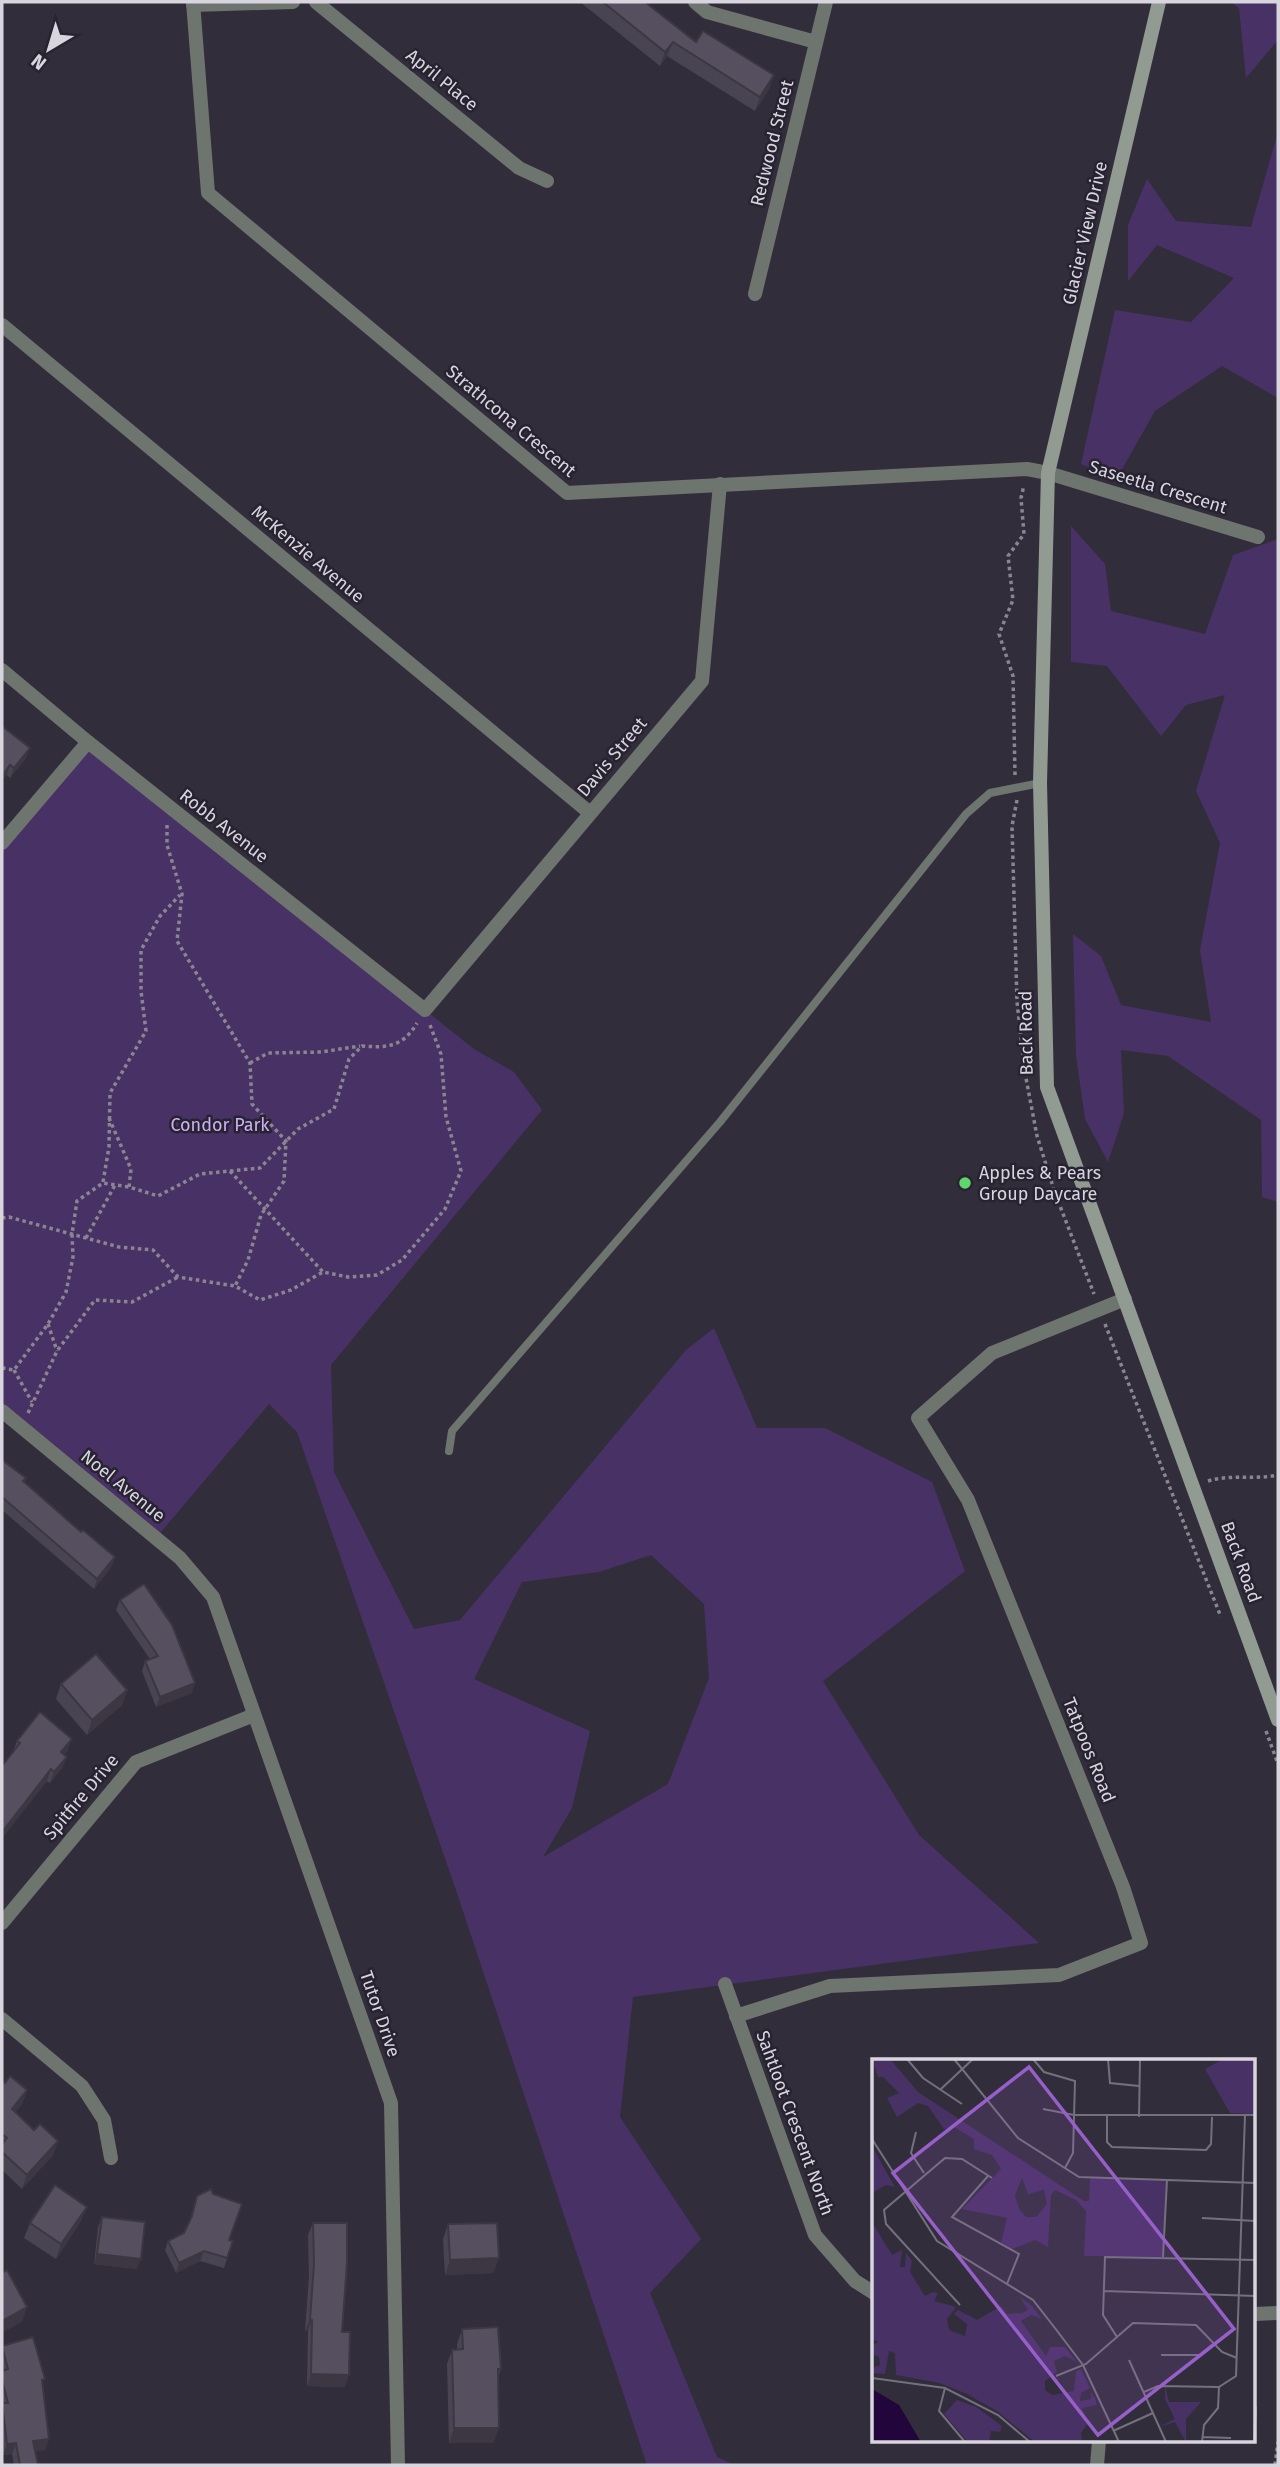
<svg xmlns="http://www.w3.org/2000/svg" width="1280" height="2467" viewBox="0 0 1280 2467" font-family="'Fira Sans',sans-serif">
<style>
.green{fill:#483165;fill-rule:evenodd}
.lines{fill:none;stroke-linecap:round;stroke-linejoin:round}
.path{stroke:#8a8591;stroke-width:3.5;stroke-dasharray:3.5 3.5;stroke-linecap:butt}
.lane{stroke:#6e746e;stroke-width:8}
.street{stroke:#6e746e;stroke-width:14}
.secondary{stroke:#919b91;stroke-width:14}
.wall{fill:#494452}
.shaded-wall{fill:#3c3742}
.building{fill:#554f5f;stroke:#3c3742;stroke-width:2}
.poi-dot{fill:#5fd56b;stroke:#282331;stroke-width:2.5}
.labels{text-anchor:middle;stroke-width:5;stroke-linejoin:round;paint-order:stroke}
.street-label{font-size:18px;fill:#d9d5df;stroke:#282331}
.park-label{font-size:18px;fill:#cbaff4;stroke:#282331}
.poi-label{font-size:18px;fill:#d9d5df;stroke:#282331;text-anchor:start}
.inset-road{fill:none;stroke:#75707d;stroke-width:2}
.view{fill:#975fc9;fill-opacity:0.15;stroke:#975fc9;stroke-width:3.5}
.inset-edge{fill:none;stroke:#d9d5df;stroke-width:3.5}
</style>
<rect width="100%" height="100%" fill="#322d3b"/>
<g class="green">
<polygon points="1231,2 1278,2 1277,41 1246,78 1239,8"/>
<polygon points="1278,132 1278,398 1222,366 1155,411 1117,478 1081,464 1115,310 1191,322 1234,278 1157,245 1128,281 1128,225 1147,179 1176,221 1251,227"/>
<polygon points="1071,526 1105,564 1111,611 1205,634 1233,555 1278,539 1278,1202 1262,1197 1261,1120 1168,1056 1121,1050 1124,1113 1108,1162 1085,1119 1076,1056 1073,934 1101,956 1121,1005 1211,1022 1200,950 1220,843 1196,791 1225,695 1186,705 1161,736 1107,666 1071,662"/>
<path d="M88,742l386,307 40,23 28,38 -211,255 3,107 80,157 46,-9 226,-270 28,-22 43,100h68l107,54 33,89 -142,110 96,154 120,108 -406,54 -13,120 81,122 -51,54 67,164 17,8h-87l-191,-575 -159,-458 -28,-28 -113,134 -154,-127v-568zM651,1555l53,49 5,74 -41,106 -125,73 29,-49 18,-77 -116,-52 48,-97 77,-10z"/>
</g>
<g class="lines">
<g class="path">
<polyline points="1015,775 1013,676 999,634 1013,600 1008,556 1024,534 1021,498 1024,485"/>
<polyline points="1017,800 1012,826 1017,1002 1025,1073 1037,1136 1055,1193 1094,1294"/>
<polyline points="167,825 167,845 182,894 177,941 250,1063 252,1104 286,1141 284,1181 261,1215 248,1260 235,1286"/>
<polyline points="250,1063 268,1053 321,1052 360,1046"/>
<polyline points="109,1118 131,1169 129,1187"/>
<polyline points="230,1171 323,1272"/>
<polyline points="103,1182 109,1147 110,1093 146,1031 141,991 141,950 160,916 180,895"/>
<polyline points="2,1218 9,1217 119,1247 153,1250 178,1277 235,1286 260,1300 291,1290 323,1272 348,1277 377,1275 402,1260 445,1209 461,1171 446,1117 441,1054 430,1025"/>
<polyline points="86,1238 115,1185"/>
<polyline points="48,1324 57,1351"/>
<polyline points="1105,1324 1221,1617"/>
<path d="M2,1368l12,2 34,-46 18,-32 7,-35 -1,-23 5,-33 26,-18 26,4 29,9 42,-22 60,-6 38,-39 36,-20 15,-50 13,-13c25,2 41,1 55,-23"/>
<polyline points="14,1370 32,1402"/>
<polyline points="28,1413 57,1351 95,1300 132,1302 178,1277"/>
<path d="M1208,1481c23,-7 47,-1 70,-6"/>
<polyline points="1266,1731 1278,1764"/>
<polyline points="1275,2465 1278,2442"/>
</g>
<polyline class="lane" points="449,1451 452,1431 720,1122 966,814 990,793 1040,783"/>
<g class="street">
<polyline points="193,2 208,193 567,493 1027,469 1048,473 1258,537"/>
<polyline points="316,2 519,168 547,181"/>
<polyline points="695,2 707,12 816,42"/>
<polyline points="193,5 293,2"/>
<polyline points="755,294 826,2"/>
<polyline points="2,325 590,813"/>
<polyline points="2,670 88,742 425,1010 702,681 720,484"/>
<polyline points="2,843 88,742"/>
<polyline points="2,1411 180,1558 213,1597 391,2103 398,2465"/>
<polyline points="2,1923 136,1762 254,1715"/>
<polyline points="725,1984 815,2235 855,2281 874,2293"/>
<polyline points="736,2016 830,1986 1059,1975 1141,1943 1123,1887 968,1500 918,1418 992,1353 1125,1299"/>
<polyline points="2,2019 82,2086 104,2120 111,2158"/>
<polyline points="1254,2314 1278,2313"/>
<polyline points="1097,2465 1099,2441"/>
</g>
<polyline class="secondary" points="1159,2 1048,473 1040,783 1047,1087 1278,1720"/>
</g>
<g class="wall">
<polygon points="580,2 645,2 696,42 774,75 769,89 755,111 667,56 660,66"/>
<polygon points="2,726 26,758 10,778 7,775"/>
<polygon points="2,1460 26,1478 24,1482 81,1532 115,1557 111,1567 94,1589 2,1510"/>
<polygon points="120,1600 192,1693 156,1707 142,1671 145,1661 150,1659 116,1610"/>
<polygon points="61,1684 127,1690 122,1705 87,1735 56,1699"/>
<polygon points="17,1741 68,1750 64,1755 67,1757 62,1768 50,1783 47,1781 2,1838 2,1766 13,1752"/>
<polygon points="2,2080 5,2083 27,2090 22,2104 15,2113 34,2130 58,2141 53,2155 22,2189 2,2170"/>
<polygon points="197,2196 229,2240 233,2241 224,2268 200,2261 176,2273 165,2250 168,2241 184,2233 190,2220"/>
<polygon points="102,2217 137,2269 94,2264 98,2227"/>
<polygon points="81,2221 56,2259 24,2238 30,2223"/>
<polygon points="313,2223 345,2387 307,2386 308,2331 305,2331 309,2276 308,2235"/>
<polygon points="448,2224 499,2258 493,2273 445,2275 443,2239"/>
<polygon points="462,2329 501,2369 498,2377 499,2428 493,2443 449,2443 447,2364 452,2350 457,2349 457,2344"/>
<polygon points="2,2346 43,2386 49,2439 45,2450 35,2451 38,2465 14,2465 12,2454 3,2455 2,2444"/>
</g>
<g class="shaded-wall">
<polygon points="673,42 667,56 660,66 665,52"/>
<polygon points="774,75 769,89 755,111 760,97"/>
<polygon points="30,748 26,758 10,778 14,768"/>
<polygon points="10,765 7,775 2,781 2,776"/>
<polygon points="115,1557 111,1567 94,1589 97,1579"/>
<polygon points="195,1683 192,1693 156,1707 160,1697"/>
<polygon points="127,1690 122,1705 87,1735 92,1720"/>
<polygon points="72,1739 68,1750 57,1764 61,1752"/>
<polygon points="67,1757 62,1768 50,1783 54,1772"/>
<polygon points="51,1769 47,1781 2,1838 2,1832"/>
<polygon points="27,2090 22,2104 7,2123 12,2109"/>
<polygon points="58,2141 53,2155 22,2189 27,2175"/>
<polygon points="87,2207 81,2221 56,2259 61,2244"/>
<polygon points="204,2251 200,2261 176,2273 179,2263"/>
<polygon points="97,2254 141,2259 137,2269 94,2264"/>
<polygon points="499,2258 493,2273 445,2275 450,2260"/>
<polygon points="27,2307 22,2322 2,2333 2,2321"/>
<polygon points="310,2319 312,2320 308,2331 305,2331"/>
<polygon points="311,2374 349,2375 345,2387 307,2386"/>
<polygon points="454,2428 499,2428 493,2443 449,2443"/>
<polygon points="49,2439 45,2450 29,2452 33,2441"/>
<polygon points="16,2443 12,2454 3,2455 7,2444"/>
</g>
<g class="building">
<polygon points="603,2 645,2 696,42 703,31 774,75 760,97 673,42 665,52"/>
<polygon points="2,726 30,748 14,768 10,765 2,776"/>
<polygon points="2,1460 26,1478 23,1481 81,1532 83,1530 115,1557 97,1579 2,1497"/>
<polygon points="144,1584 172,1625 195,1683 160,1697 145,1661 158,1656 120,1600"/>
<polygon points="96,1654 127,1690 92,1720 61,1684"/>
<polygon points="40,1712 72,1739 61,1752 67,1757 54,1772 51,1769 2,1832 2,1766 20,1743 17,1741"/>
<polygon points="10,2076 27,2090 12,2109 34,2130 40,2124 58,2141 27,2175 2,2152 2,2144 7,2138 2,2134 2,2080 5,2083"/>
<polygon points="55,2185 87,2207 61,2244 30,2223"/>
<polygon points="211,2189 213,2194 242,2204 229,2240 233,2241 227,2258 204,2251 179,2263 168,2241 184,2233 192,2216 197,2196"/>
<polygon points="102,2217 145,2222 141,2259 97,2254"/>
<polygon points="313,2223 347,2223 347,2263 342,2332 350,2332 349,2375 311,2374 312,2320 310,2319 314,2264"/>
<polygon points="497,2223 499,2258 450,2260 448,2224"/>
<polygon points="7,2270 27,2307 2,2321 2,2273"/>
<polygon points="498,2327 501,2369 498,2369 499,2428 454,2428 452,2350 463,2349 462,2329"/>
<polygon points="33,2337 45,2379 42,2380 49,2439 33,2441 38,2465 20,2465 16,2443 7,2444 2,2403 8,2403 2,2380 2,2371 8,2369 2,2346"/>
</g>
<circle class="poi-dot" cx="965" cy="1183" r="7"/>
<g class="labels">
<g class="street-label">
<text transform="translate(442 80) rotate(39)" y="6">April Place</text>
<text transform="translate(772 143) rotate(-76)" y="6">Redwood Street</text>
<text transform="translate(1085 233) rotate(-77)" y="6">Glacier View Drive</text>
<text transform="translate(511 421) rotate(40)" y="6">Strathcona Crescent</text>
<text transform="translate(1158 487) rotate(17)" y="6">Saseetla Crescent</text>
<text transform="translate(308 554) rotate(40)" y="6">McKenzie Avenue</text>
<text transform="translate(612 757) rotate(-50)" y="6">Davis Street</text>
<text transform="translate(224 826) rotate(38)" y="6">Robb Avenue</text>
<text transform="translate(1026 1033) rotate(-91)" y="6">Back Road</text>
<text transform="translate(123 1486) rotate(39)" y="6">Noel Avenue</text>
<text transform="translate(1241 1562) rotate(70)" y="6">Back Road</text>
<text transform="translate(1089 1750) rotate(68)" y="6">Tatpoos Road</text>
<text transform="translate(81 1797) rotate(-50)" y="6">Spitfire Drive</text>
<text transform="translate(380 2014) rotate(71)" y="6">Tutor Drive</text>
<text transform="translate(795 2123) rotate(70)" y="6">Sahtloot Crescent North</text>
</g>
<g class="park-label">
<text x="220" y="1131">Condor Park</text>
</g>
<g class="poi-label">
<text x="979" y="1179">Apples &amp; Pears<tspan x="979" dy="21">Group Daycare</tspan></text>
</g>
</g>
<g transform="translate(872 2059)">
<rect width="383" height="383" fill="#322d3b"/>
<path d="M0,0h18l28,33 166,109h5l1,-23 77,2 -4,77 -79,-1 2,-45 -10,-11 -21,-10 -4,5 -3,52 -13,-7 -23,9 -11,-7 6,-24 -45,-9 39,-40 -9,-14 -18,-6v-10l-20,-12 -10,2 -16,-23 -10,-3 -21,14 -10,-19 12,-5 -16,-16h-5zM150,119l6,16 16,-4 3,14 -11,13h-10l-7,-8 -4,-14zM351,0h32v55l-25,-1 -25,-44zM0,88l23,40 -9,-2 -14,8zM0,163l20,33 10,-5 -2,17h5l1,-14 6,8 -2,11 15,24 8,-4 5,1 -4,8 22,6 -9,12 2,11 16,6 2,-12 -13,-10 4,-4 19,10 24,-14 6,8 15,-1 6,-3 -8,-13 12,9 10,13 -11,-4 -10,6 25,35 4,-9h15l12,15 -12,-6 -11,5 3,11 -12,9v9l7,5 22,-4 2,-20 5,-2 9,19 -9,5 -1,8 11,-2v-7l4,6 2,7 -15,3 6,15 -7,10 1,9h-47l-38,-31 -30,-17 -27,-11 -44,-8 -1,-22 -6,-2 -4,23 -13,-1v-5l8,-3 -1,-8 -7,-3v-9l7,-3 -7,-3zM293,327l4,16h32l-15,17v23l-11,-20 -16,5 16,-8 -10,-20zM85,341l19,7 26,19 -2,6 -9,-1 -2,11h-21l-24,-28z" fill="#483165" fill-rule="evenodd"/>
<path d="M0,330l27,16 22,37h-49z" fill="#22063b"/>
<path class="inset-road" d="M35,0l16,19 39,26M82,0l64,79 61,39 177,6M161,0l11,13 31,9 -2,72 -8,15M236,0l2,24 29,3M69,30l32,-30M171,50l31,6h182M235,57v26l5,5 94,3 5,-6 1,-27M267,58l1,-58M44,73l-5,21 13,20M0,80l65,102 96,59 25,32 25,33 36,77M116,117l-36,41 67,37 -12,30M330,159l54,3M291,198l4,-77M232,232l152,5M88,246l-74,-81 -2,-14 61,-52 17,1 30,19M245,278l-14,-22 2,-58 151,3M289,296h39l13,-11M257,301l37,82M184,317l30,-12 47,-41 63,2 26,27 15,6M0,319l73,10 53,27 32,27M73,329l-6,23 26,31M272,333l14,-6 61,1M241,372l40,-18M330,378l29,1M330,383l2,-17 14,-17 1,-21 17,-11 9,-261M382,383l2,-35"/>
<path class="view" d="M157,8l205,262 -136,106 -205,-262z"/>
<rect width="383" height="383" class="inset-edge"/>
</g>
<rect width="1280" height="2467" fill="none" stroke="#d9d5df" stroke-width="7"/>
<g transform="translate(49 49) rotate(218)" stroke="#282331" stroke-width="5" paint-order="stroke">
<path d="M0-5L12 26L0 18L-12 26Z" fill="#d9d5df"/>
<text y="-10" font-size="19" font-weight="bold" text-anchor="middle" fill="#d9d5df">N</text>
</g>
</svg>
